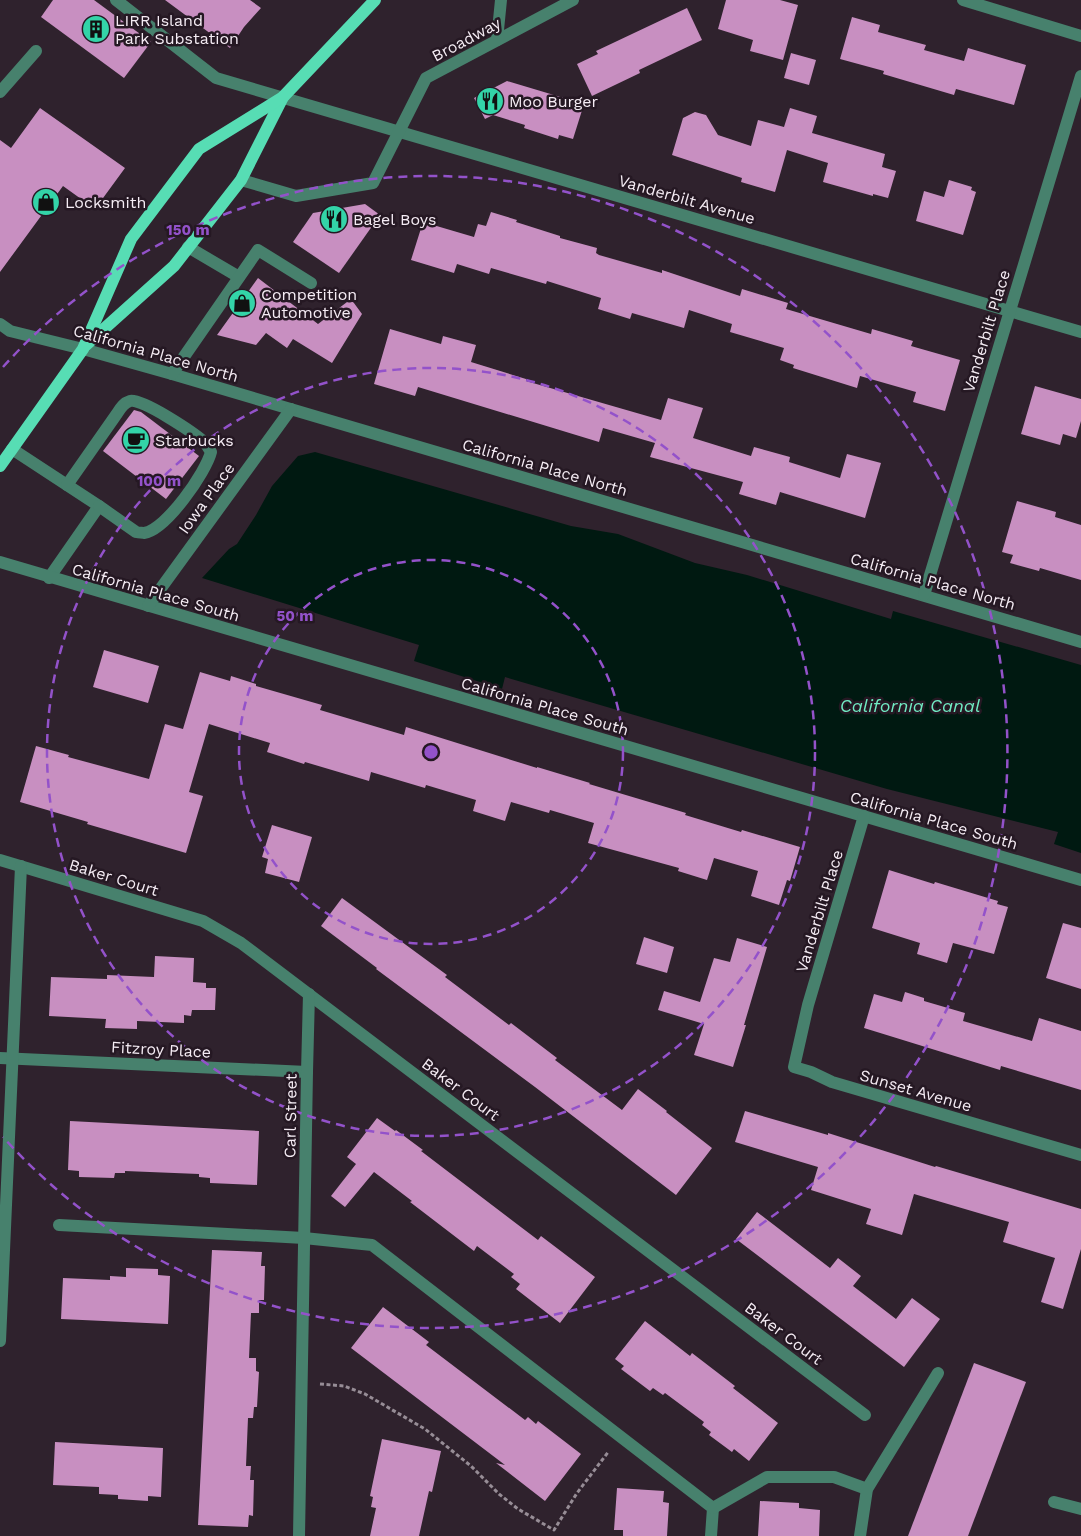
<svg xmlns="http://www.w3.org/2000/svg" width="1081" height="1536" viewBox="0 0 1081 1536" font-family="'Work Sans',sans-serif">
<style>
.water{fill:#001911}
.building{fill:#c88fc1}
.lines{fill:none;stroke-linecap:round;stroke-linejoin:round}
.path{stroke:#978d96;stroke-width:3;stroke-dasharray:4 2.5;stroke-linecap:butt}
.minor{stroke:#47816d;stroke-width:12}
.major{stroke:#57ddb4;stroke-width:12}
.ring{fill:none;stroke:#9352ca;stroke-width:2.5;stroke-dasharray:9 6}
.labels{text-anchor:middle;stroke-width:5;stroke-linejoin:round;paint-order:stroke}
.poi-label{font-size:16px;fill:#f5ecf4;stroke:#251823;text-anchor:start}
.street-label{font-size:16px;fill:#f5ecf4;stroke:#251823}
.water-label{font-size:18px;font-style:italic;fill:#71ecc4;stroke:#251823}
.centre{fill:#9352ca;stroke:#251823;stroke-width:2.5}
.ring-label{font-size:15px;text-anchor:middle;font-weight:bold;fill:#9352ca;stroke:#251823;stroke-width:5;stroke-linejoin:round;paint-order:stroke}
</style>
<rect width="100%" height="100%" fill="#2f222d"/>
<polygon class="water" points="315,452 571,526 618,534 695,563 747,575 891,619 893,611 1081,665 1081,853 1054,844 1058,832 887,789 505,677 502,689 414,661 419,645 202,578 229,549 237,544 256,515 272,486 298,456"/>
<g class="building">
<polygon points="53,0 94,0 151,42 124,78 41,17"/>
<polygon points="165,0 250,0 261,8 244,27 230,48"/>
<polygon points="726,0 780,0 798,5 783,60 750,51 753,40 718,29"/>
<polygon points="687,8 702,40 639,70 640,73 592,96 577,64 598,54 596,51"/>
<polygon points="852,17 880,25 878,32 926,45 924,50 964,61 968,48 1026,65 1014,105 956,89 954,95 883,74 884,71 840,59"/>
<polygon points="791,53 816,60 809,85 784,78"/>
<polygon points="507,81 584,104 573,139 559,135 558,139 524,128 525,125 493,115 485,119 474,98"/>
<polygon points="40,108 125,168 95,209 63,186 0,272 0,140 11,148"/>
<polygon points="790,108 817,116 812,133 885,154 882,167 896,171 888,198 873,194 873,196 823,182 828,163 787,150 775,192 741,182 742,178 672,155 683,118 695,112 706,115 718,135 751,146 758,120 784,127"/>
<polygon points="949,180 972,187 971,190 976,192 963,235 916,221 924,191 944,197"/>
<polygon points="365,204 380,215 339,273 293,242 313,213"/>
<polygon points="491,212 517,220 516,222 560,236 560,238 597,248 596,253 599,255 662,273 662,270 740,296 742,289 788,303 786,309 871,334 872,329 913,341 911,346 960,360 945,411 913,402 916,392 860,376 857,388 793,368 794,365 780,360 784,348 730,332 732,324 689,310 684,328 632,313 630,319 598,309 601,298 547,281 546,284 491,268 489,274 457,264 454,273 411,260 423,222 474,237 478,224 486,226"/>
<polygon points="258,278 318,324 351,299 362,314 332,363 293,339 287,348 266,333 256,345 217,335"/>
<polygon points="390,329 441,344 443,336 476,345 471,362 526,379 526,381 661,420 668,398 703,408 693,438 751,456 754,447 790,457 789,462 840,478 847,454 881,463 865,518 780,492 776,505 739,494 743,482 650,457 655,443 603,428 599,442 418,387 415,396 374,384"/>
<polygon points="1035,386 1081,399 1081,421 1076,438 1063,434 1060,445 1021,434"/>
<polygon points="134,410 141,412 199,456 166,499 103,451"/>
<polygon points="1017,501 1056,512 1055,517 1081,525 1081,580 1040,568 1039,571 1010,563 1013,555 1002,552"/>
<polygon points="104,650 159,666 148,703 93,687"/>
<polygon points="200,672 230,681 231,676 256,684 256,686 322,705 320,710 404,735 406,727 537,768 537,767 590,783 589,784 686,813 685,815 741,832 742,830 800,847 790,881 787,880 779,905 751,896 758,871 714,858 707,880 678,871 679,868 588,843 594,823 550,810 549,813 511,802 505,821 473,811 476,800 426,785 425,788 371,772 369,781 305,762 304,764 267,752 270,743 209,724 189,792 203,796 186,853 87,824 88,822 20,802 36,746 69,755 68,757 149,779 165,724 183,729"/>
<polygon points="272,825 312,837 299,882 265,873 268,859 262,857"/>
<polygon points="889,870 934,884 935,882 998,901 997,904 1008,907 994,954 953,943 947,963 917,954 920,943 872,928"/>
<polygon points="342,898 447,975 445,977 509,1025 511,1023 557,1058 555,1060 622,1110 638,1089 667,1111 666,1112 712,1148 676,1195 535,1087 376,969 377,968 321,926"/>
<polygon points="1063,923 1081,928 1081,989 1046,978"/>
<polygon points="644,937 674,947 667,973 636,964"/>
<polygon points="737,938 767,947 744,1025 746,1025 733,1067 694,1055 704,1024 658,1010 664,991 700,1002 714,958 730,962"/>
<polygon points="155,956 194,958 193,982 206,983 206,988 216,988 215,1010 192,1010 191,1016 184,1015 184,1023 137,1021 137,1029 105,1028 106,1019 49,1016 51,977 107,979 107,975 154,977"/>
<polygon points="905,992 924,998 924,1001 965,1013 963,1021 1032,1041 1039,1018 1081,1031 1081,1090 1001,1066 1000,1070 864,1028 874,994 902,1002"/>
<polygon points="745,1111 828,1135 828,1133 935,1167 936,1166 1081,1209 1081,1249 1063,1309 1041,1302 1055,1258 1003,1242 1009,1222 914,1194 902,1235 866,1224 871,1209 811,1190 818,1167 735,1142"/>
<polygon points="377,1118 395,1131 396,1130 423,1150 421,1151 538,1240 541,1236 595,1277 560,1323 516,1289 520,1284 511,1277 514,1274 477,1246 474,1251 410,1202 412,1201 374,1172 345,1207 331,1196 356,1164 347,1157"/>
<polygon points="70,1121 259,1131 257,1185 210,1183 210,1178 199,1177 199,1174 125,1171 125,1173 115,1173 114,1178 79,1177 79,1171 68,1170"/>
<polygon points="757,1212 830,1268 838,1258 861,1276 853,1286 896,1319 912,1298 940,1319 904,1367 736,1239"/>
<polygon points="212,1250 262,1252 261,1266 265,1266 264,1300 259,1300 259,1313 251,1313 249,1358 256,1358 256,1371 259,1372 257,1407 254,1407 253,1418 248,1418 246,1466 251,1466 250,1480 254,1480 253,1516 249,1515 248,1527 198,1525"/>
<polygon points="126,1268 158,1269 158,1275 170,1276 168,1324 61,1319 63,1278 110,1280 110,1276 126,1277"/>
<polygon points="383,1307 429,1342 426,1345 525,1420 528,1417 536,1424 538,1421 581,1454 545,1501 496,1463 505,1465 351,1348"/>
<polygon points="645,1321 690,1356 692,1353 735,1386 733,1388 778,1423 749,1461 734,1449 732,1452 709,1435 711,1432 702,1425 704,1422 665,1393 663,1395 653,1388 650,1391 621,1369 624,1366 615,1359"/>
<polygon points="974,1363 1026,1382 968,1536 908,1536"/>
<polygon points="382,1439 441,1451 432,1492 429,1491 419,1536 370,1536 376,1508 371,1507 373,1497 370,1496"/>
<polygon points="55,1442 163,1448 161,1497 148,1496 148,1501 118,1499 118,1495 99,1494 99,1487 53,1485"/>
<polygon points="617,1488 664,1491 663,1502 669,1503 667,1536 623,1536 623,1530 614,1530"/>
<polygon points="760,1501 799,1503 799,1508 820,1510 819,1536 758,1536"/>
</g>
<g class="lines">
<polyline class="path" points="320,1384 344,1386 365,1394 425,1429 471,1466 499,1494 518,1509 554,1530 577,1493 609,1451"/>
<g class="minor">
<polyline points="116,0 216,78 1081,332"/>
<polyline points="963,0 1081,36"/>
<polyline points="497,40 501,0"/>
<polyline points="0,92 36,51"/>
<polyline points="241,180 296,196 373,183 426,78 573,0"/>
<polyline points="188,247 239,277"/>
<polyline points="0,324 10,331 83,349 172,374 1081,642"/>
<polyline points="172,374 258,250 311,283"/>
<polyline points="12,449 99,506 49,578"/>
<path d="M67,485l49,-70c4,-6 7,-12 14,-14 12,-3 64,32 74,41 3,3 5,7 7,10 -5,20 -45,78 -67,81 -1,0 -6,-1 -8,-1l-37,-26"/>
<polyline points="0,562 1081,880"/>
<polyline points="924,595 1081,76"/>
<polyline points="148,606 291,409"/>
<polyline points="864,816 808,1005 794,1067 811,1072 832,1082 1081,1155"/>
<polyline points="0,860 203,921 241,943 865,1415"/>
<polyline points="0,1058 307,1072"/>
<polyline points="59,1225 304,1238 372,1245 713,1508 711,1536"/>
<polyline points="0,1341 21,866"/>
<polyline points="1054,1502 1081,1509"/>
<polyline points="713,1508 767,1477 834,1477 867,1489"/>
<polyline points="299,1536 307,1072 309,994"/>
<polyline points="860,1536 867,1489 938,1373"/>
</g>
<g class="major">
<polyline points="86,345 174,266 241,180 283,97"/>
<polyline points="0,466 83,349 131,239 199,149 283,97 375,0"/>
</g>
</g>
<g class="ring">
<circle cx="431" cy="752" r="192"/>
<circle cx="431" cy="752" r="384"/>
<path d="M3 367A576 576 0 1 1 3 1137"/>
</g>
<defs>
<g id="building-disc" transform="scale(1.4375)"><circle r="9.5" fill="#33d4a8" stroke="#251823"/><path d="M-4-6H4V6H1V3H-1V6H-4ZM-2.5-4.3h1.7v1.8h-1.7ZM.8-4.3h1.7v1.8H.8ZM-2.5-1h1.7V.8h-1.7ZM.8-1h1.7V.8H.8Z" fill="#111"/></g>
<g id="restaurant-disc" transform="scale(1.4375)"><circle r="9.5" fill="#33d4a8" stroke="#251823"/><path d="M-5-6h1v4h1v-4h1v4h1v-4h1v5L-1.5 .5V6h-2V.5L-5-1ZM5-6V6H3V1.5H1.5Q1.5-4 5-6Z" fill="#111"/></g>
<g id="shop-disc" transform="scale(1.4375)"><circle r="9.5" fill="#33d4a8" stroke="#251823"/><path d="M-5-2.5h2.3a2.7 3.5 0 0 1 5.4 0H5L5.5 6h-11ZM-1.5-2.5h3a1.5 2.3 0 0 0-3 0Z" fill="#111"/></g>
<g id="cafe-disc" transform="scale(1.4375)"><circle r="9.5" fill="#33d4a8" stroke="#251823"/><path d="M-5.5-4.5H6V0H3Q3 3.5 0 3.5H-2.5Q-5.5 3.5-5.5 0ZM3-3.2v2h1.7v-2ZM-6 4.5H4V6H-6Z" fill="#111"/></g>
</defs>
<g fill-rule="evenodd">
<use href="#building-disc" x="96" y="29"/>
<use href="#restaurant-disc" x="490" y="101"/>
<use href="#shop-disc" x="46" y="202"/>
<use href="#restaurant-disc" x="334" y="219"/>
<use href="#shop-disc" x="242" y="303"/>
<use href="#cafe-disc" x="136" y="440"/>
</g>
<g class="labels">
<g class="poi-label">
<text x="115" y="26">LIRR Island<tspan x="115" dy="18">Park Substation</tspan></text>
<text x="509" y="107">Moo Burger</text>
<text x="65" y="208">Locksmith</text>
<text x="353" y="225">Bagel Boys</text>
<text x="261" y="300">Competition<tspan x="261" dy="18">Automotive</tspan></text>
<text x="155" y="446">Starbucks</text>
</g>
<g class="street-label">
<text transform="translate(466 39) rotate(-28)" y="6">Broadway</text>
<text transform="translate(687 199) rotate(16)" y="6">Vanderbilt Avenue</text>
<text transform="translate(986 331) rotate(-73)" y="6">Vanderbilt Place</text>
<text transform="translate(156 353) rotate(16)" y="6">California Place North</text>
<text transform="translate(545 467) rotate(16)" y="6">California Place North</text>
<text transform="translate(206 498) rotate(-54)" y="6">Iowa Place</text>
<text transform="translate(933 581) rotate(16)" y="6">California Place North</text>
<text transform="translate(156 592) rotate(16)" y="6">California Place South</text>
<text transform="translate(545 706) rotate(16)" y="6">California Place South</text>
<text transform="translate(934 820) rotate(16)" y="6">California Place South</text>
<text transform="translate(114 877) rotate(17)" y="6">Baker Court</text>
<text transform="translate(819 911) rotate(-73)" y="6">Vanderbilt Place</text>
<text transform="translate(161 1049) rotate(3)" y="6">Fitzroy Place</text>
<text transform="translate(461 1089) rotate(37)" y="6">Baker Court</text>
<text transform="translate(916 1090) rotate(16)" y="6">Sunset Avenue</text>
<text transform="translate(290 1116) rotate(-89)" y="6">Carl Street</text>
<text transform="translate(784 1333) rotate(37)" y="6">Baker Court</text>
</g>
<g class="water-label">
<text x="910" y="712">California Canal</text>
</g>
</g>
<circle cx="431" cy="752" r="8" class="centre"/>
<g class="ring-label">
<text x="188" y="235">150 m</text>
<text x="159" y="486">100 m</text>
<text x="295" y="621">50 m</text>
</g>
</svg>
